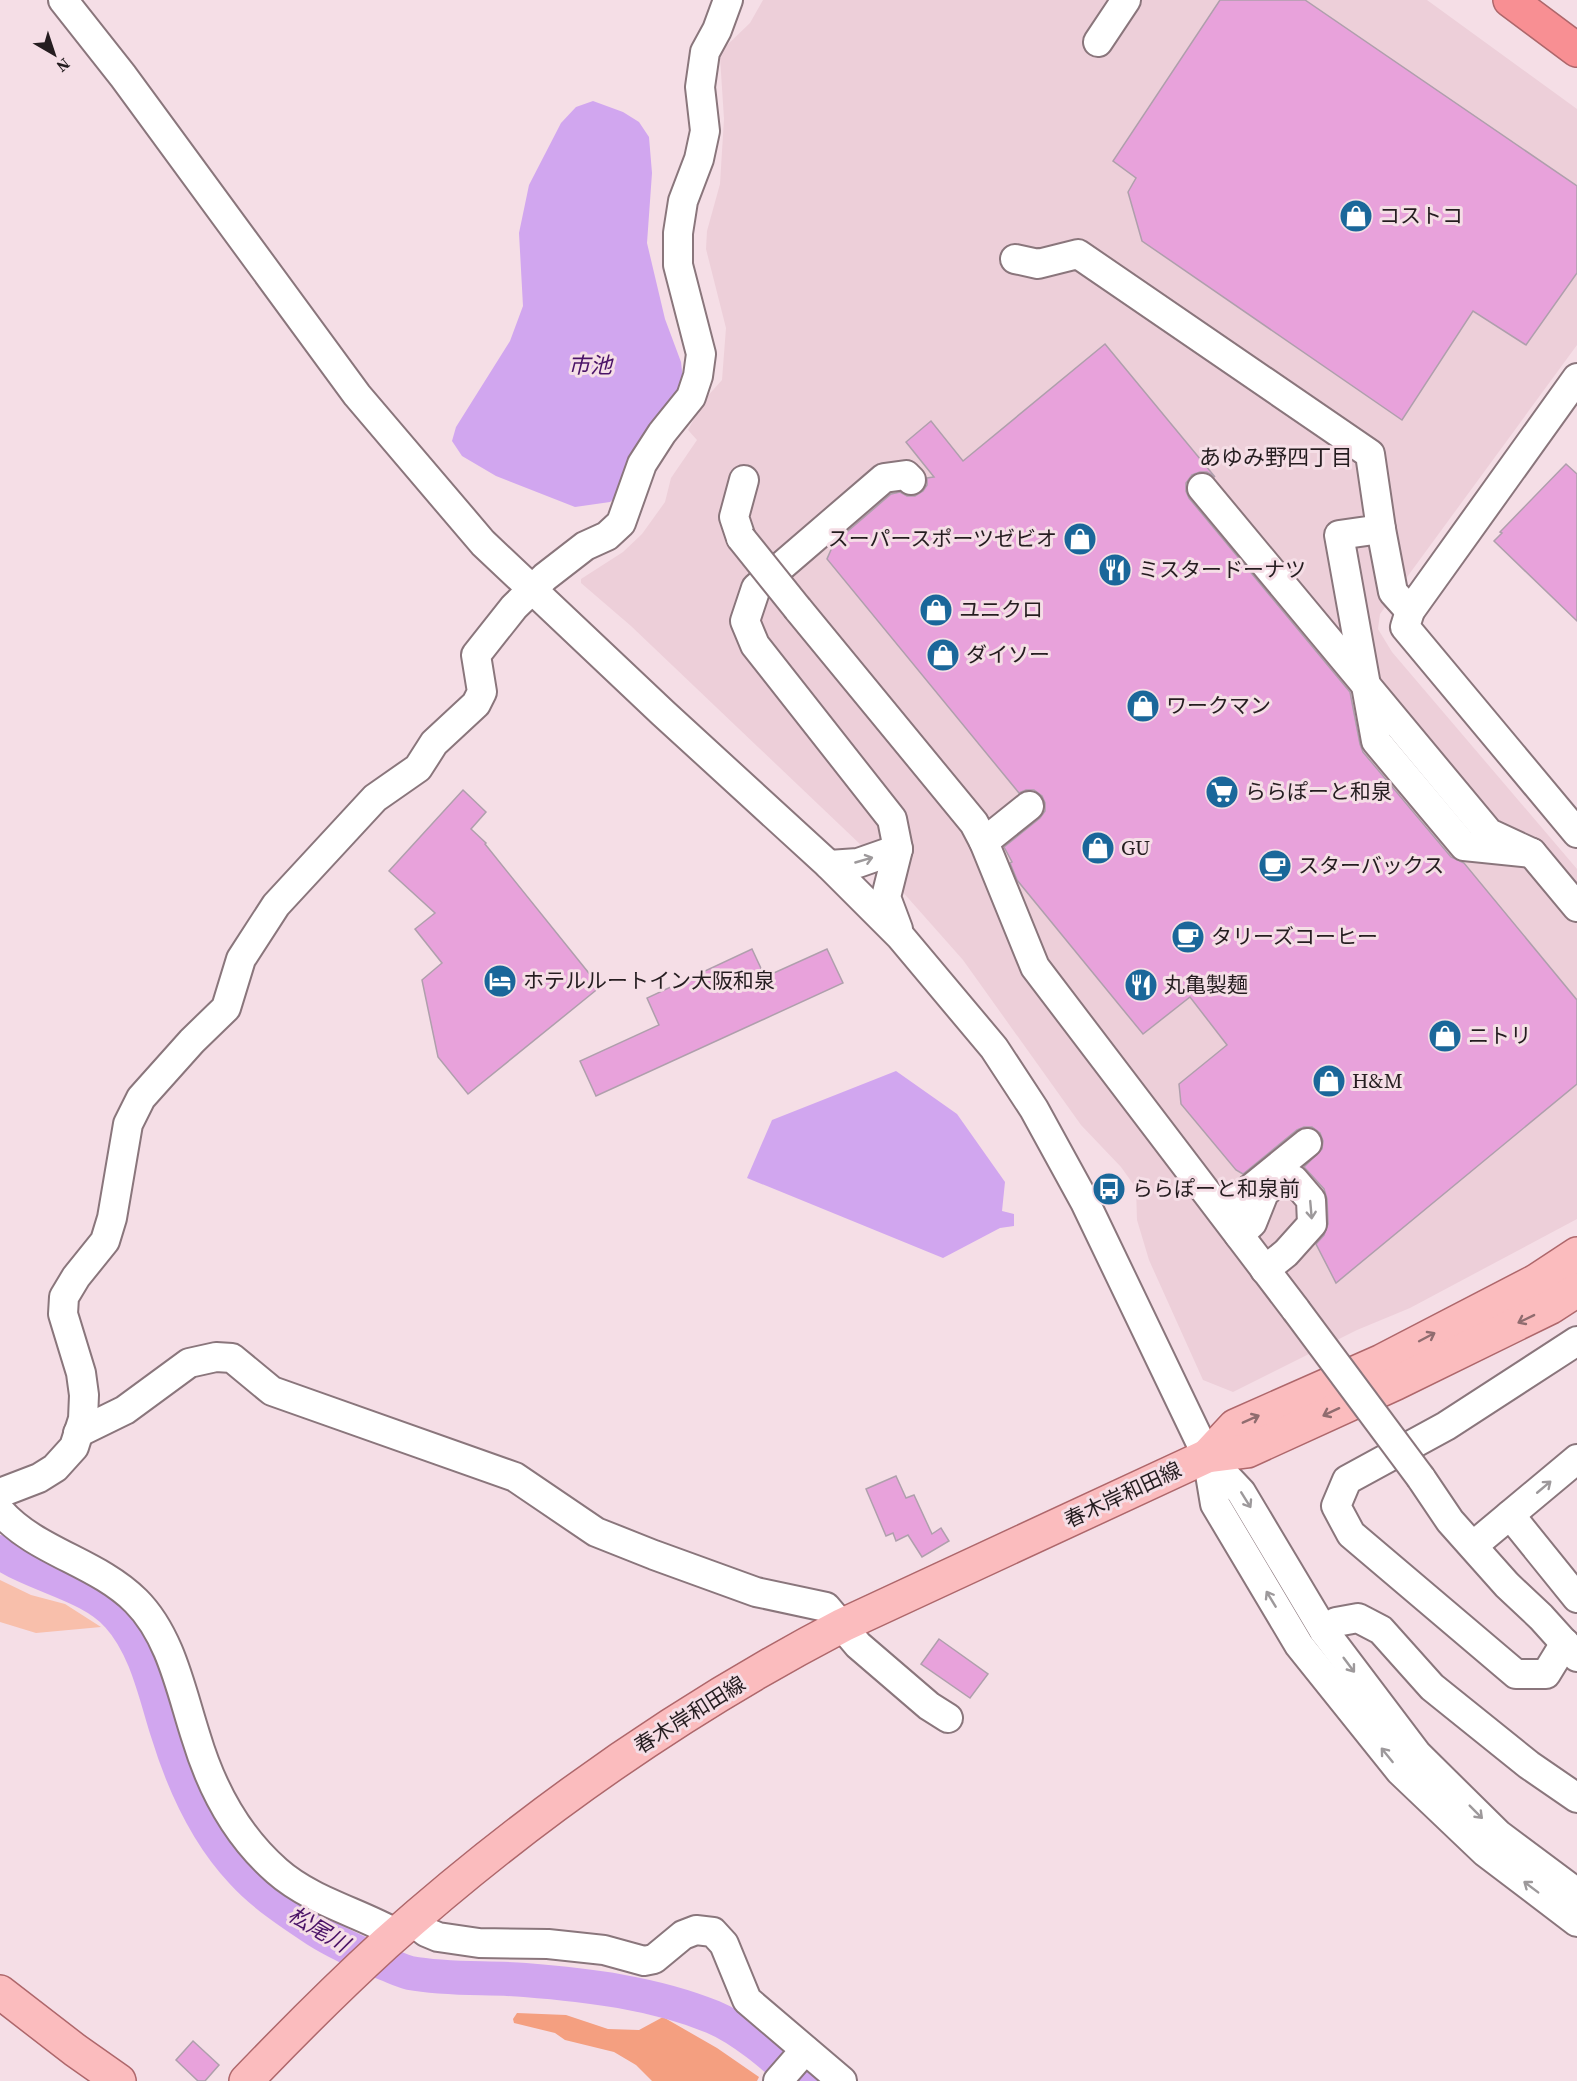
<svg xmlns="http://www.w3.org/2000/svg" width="1577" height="2081" viewBox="0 0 1577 2081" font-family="'Source Serif 4','Noto Sans JP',serif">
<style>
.built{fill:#edcfd9}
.green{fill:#f8bfab}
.forest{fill:#f49f80}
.water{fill:#d1a6ef}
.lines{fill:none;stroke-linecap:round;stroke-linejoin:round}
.river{stroke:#d1a6ef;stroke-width:34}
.building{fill:#e8a2db;stroke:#af9fac;stroke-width:1.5}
.minor-casing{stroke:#8a767c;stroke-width:32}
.major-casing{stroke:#ae676b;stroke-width:36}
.highway-casing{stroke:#ae676b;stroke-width:36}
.minor{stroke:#fff;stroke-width:28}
.major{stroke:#fbbcbe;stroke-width:33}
.highway{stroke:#f88f93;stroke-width:33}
.minor-bridge-casing{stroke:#8a767c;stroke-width:32;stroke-linecap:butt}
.minor-bridge{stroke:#fff;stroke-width:28}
.oneway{stroke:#9d999b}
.oneway2{stroke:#906c6f}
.labels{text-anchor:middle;stroke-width:6;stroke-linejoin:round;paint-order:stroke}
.poi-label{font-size:21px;fill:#251d20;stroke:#f5dee6;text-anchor:start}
.street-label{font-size:21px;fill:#251d20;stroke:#f5dee6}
.water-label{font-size:22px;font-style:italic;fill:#4a1267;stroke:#f5dee6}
.neighbourhood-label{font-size:22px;fill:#251d20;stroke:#f5dee6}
</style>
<rect width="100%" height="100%" fill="#f5dee6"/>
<polygon class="built" points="763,0 1427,0 1577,109 1577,345 1380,614 1378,629 1392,652 1577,869 1577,1219 1410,1308 1357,1330 1233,1392 1203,1380 1149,1260 1137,1220 1136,1188 1121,1167 1081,1125 963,960 862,846 631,626 581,583 581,579 623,552 642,534 665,502 671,478 697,440 688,430 704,400 722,380 726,328 706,249 707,231 720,184 724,119 720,57 724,48 750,23"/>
<polygon class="green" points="0,1580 31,1595 65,1604 101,1627 36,1633 0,1622"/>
<polygon class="forest" points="517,2013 566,2015 608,2029 639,2030 663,2017 717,2048 759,2077 757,2081 652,2081 636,2065 614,2052 565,2040 555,2033 514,2023 513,2019"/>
<g class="water">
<polygon points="593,101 623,112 639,122 649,137 652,173 647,243 665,319 681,362 683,380 622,492 610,502 575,507 496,476 462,456 452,441 456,427 510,341 523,306 519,233 529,185 561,123 576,107"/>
<polygon points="896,1071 957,1114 1005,1182 1002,1211 1014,1214 1014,1226 1000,1228 943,1258 747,1178 772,1120"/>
</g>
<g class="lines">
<path class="river" d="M0,1552c36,25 89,32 118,64 28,31 37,77 49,115 15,49 39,103 75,141 21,23 48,41 74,58 22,14 45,24 70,34 8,3 16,7 24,9 38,7 77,4 115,7 63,5 129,13 188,37 31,13 63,42 88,64"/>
</g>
<g class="building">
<polygon points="1220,0 1305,0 1577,186 1577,273 1526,345 1473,311 1402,420 1142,241 1128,192 1136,178 1113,161"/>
<polygon points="1105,344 1215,477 1207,472 1200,472 1192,475 1186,483 1186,491 1189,498 1350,692 1360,744 1363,752 1451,857 1464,863 1577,1000 1577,1084 1336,1283 1316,1244 1324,1235 1328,1224 1327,1199 1324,1189 1304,1167 1322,1149 1323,1141 1320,1133 1312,1127 1304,1127 1297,1130 1243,1174 1236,1170 1181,1104 1179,1084 1227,1045 1190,997 1143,1034 1017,880 1010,863 1012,862 1004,847 1040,818 1045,811 1045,803 1042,796 1034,790 1026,790 1019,793 827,559 834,543 891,494 900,492 907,496 915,496 923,491 927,485 927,478 934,477 906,442 931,421 963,461"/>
<polygon points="1566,464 1577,474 1577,621 1494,541 1502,533 1500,532"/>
<polygon points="463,790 486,812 471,829 486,843 485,844 600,987 468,1094 438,1057 422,980 442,963 415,929 435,913 389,871"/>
<polygon points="752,949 765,977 827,949 843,983 596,1096 580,1061 659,1025 647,998"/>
<polygon points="896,1476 906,1498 914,1495 932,1534 941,1528 949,1541 922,1557 908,1535 896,1541 893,1533 886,1536 866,1489"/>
<polygon points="939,1639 988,1674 970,1698 921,1664"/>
<polygon points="193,2041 219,2065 205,2081 198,2081 176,2060"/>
</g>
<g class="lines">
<g class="minor-casing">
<g id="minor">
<polyline points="63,0 123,76 357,395 483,543 663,713 829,865 900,936 994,1048 1034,1109 1085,1202 1207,1456 1241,1492 1324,1631 1417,1754 1498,1834 1577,1893"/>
<polyline points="1098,42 1126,0"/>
<polyline points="1015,259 1038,264 1078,254 1370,454 1381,529 1339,535 1376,741 1464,846 1532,853"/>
<polyline points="1577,378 1410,611 1405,627 1577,833"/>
<polyline points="1202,488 1489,833 1532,853 1577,907"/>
<polyline points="1381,529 1393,592 1410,611"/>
<polyline points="741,538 734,517 744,480"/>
<polyline points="798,609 974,823 984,842 1035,967 1296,1310"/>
<polyline points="984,842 1029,806"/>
<polyline points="829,865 858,863 898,849"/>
<polyline points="898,929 886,897 898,849 892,819 755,645 745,621 756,588 884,478 906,475 911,480"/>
<polyline points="1222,1212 1307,1143"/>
<polyline points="1239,1235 1252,1223 1264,1193 1279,1180 1294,1180 1311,1200 1312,1224 1286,1253 1265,1270"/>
<polyline points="78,1433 125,1410 189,1363 216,1357 232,1358 272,1391 515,1477 596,1532 654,1555 756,1592 826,1607 858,1645 929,1706 948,1718"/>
<polyline points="1207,1456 1215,1504 1299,1645 1400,1771 1485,1852 1577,1922"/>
<polyline points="1421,1478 1450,1521 1507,1585 1541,1617 1577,1657"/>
<polyline points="0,1493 39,1478 55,1468 74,1447 83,1419 84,1395 81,1373 63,1314 64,1297 76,1277 105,1241 112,1218 128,1124 141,1098 192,1041 226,1008 241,959 276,905 375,798 418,768 434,743 476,704 482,692 476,655 514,607 545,577 585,546 607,536 621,523 642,464 662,433 691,397 698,376 701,354 678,265 678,233 683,201 699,159 705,131 700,87 705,52 717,30 728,0"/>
<path d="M0,1511c36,41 97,51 136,90 35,35 45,90 60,136 15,50 41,99 81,134 34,30 81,41 120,63"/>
<polyline points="1510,1515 1577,1598"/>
<polyline points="1474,1545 1577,1459"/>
<polyline points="1324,1631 1336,1622 1358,1618 1381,1630 1432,1687 1529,1765 1577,1798"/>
<polyline points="1565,1643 1546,1674 1516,1674 1351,1534 1336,1506 1347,1480 1446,1426 1577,1341"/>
<polyline points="412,1921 426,1932 438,1937 479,1943 548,1944 604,1950 644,1961 654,1959 683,1935 696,1930 713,1932 724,1944 747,2000 842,2081"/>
<polyline points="778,2081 805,2050"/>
</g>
</g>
<g class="major-casing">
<g id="major">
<polyline points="1207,1456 1235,1426 1382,1361 1536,1281 1577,1254"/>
<polyline points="0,1992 75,2050 119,2081"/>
<path d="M246,2081c45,-47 91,-93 139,-137 139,-124 293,-233 458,-319l364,-169 40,-5 149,-68 155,-76 26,-17"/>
</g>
</g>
<g class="highway-casing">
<polyline id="highway" points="1510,0 1577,50"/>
</g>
<use href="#minor" class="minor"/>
<use href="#major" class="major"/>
<use href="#highway" class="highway"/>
<g class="minor-bridge-casing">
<g id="minor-bridge">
<polyline points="741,538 798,609"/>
<polyline points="1296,1310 1421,1478"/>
</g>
</g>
<use href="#minor-bridge" class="minor-bridge"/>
</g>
<defs><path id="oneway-shaft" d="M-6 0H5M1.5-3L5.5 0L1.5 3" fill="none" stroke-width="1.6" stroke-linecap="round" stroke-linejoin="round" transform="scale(1.5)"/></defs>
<g class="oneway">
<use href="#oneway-shaft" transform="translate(864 860) rotate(-16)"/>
<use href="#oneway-shaft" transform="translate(1311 1210) rotate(85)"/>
<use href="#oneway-shaft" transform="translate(1544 1487) rotate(-40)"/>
<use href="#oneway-shaft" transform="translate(1246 1500) rotate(58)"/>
<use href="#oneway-shaft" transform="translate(1271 1599) rotate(-121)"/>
<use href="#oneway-shaft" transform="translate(1349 1665) rotate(53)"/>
<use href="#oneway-shaft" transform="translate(1387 1755) rotate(-129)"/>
<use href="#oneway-shaft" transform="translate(1476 1812) rotate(45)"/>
<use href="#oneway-shaft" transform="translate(1531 1887) rotate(-143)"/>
</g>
<g class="oneway2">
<use href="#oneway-shaft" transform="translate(1526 1319) rotate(154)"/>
<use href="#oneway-shaft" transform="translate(1427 1337) rotate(-28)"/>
<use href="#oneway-shaft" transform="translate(1331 1412) rotate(155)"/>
<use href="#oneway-shaft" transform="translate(1251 1419) rotate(-24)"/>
</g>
<defs>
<g id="shop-disc" transform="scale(1.725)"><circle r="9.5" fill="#1a679a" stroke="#f5dee6"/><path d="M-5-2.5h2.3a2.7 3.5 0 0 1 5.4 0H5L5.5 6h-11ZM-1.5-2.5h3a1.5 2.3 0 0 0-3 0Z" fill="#fff"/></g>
<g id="restaurant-disc" transform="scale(1.725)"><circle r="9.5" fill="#1a679a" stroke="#f5dee6"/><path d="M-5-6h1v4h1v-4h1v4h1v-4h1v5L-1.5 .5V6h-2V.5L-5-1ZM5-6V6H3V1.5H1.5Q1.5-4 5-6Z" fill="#fff"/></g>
<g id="supermarket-disc" transform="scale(1.725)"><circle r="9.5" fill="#1a679a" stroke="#f5dee6"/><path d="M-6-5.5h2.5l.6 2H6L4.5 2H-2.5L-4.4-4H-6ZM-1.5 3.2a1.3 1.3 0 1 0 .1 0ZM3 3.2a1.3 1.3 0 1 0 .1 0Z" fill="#fff"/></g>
<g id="cafe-disc" transform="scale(1.725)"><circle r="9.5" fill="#1a679a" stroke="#f5dee6"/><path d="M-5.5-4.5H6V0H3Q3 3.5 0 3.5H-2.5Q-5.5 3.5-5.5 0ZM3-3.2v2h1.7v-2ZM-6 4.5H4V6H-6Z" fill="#fff"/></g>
<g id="hotel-disc" transform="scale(1.725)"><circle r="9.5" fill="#1a679a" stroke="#f5dee6"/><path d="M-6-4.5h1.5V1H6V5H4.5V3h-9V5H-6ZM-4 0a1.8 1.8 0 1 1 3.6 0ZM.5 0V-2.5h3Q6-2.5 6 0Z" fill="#fff"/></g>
<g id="bus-disc" transform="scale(1.725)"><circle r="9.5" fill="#1a679a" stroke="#f5dee6"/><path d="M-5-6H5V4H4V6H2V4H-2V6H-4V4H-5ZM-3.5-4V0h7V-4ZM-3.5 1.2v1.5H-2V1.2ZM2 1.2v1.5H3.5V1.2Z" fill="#fff"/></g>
</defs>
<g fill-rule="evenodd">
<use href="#shop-disc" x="1356" y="216"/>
<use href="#shop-disc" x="1080" y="539"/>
<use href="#restaurant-disc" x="1115" y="570"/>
<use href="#shop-disc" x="936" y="610"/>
<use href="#shop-disc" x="943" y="655"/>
<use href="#shop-disc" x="1143" y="706"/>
<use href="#supermarket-disc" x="1222" y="792"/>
<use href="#shop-disc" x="1098" y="848"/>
<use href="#cafe-disc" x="1275" y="866"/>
<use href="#cafe-disc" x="1188" y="937"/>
<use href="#hotel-disc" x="500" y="981"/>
<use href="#restaurant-disc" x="1141" y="985"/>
<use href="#shop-disc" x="1445" y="1036"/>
<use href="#shop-disc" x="1329" y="1081"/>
<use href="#bus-disc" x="1109" y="1189"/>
</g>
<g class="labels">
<g class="poi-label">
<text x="1379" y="223">コストコ</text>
<text x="1057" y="546" text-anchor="end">スーパースポーツゼビオ</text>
<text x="1138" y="577">ミスタードーナツ</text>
<text x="959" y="617">ユニクロ</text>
<text x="966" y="662">ダイソー</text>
<text x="1166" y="713">ワークマン</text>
<text x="1245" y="799">ららぽーと和泉</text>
<text x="1121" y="855">GU</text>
<text x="1298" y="873">スターバックス</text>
<text x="1211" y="944">タリーズコーヒー</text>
<text x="523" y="988">ホテルルートイン大阪和泉</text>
<text x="1164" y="992">丸亀製麺</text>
<text x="1468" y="1043">ニトリ</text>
<text x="1352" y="1088">H&amp;M</text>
<text x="1132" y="1196">ららぽーと和泉前</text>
</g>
<g class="street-label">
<text transform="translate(1123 1495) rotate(-25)" y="7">春木岸和田線</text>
<text transform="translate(690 1715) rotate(-32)" y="7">春木岸和田線</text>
</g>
<g class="water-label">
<text x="590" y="373">市池</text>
<text transform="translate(319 1929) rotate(31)" y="8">松尾川</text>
</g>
<g class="neighbourhood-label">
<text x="1276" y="465">あゆみ野四丁目</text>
</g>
</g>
<g transform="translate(54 54) rotate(141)" stroke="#f5dee6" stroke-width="4.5" paint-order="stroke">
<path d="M0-4.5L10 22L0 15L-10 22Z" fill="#251d20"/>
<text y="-9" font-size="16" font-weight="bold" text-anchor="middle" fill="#251d20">N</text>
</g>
</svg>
